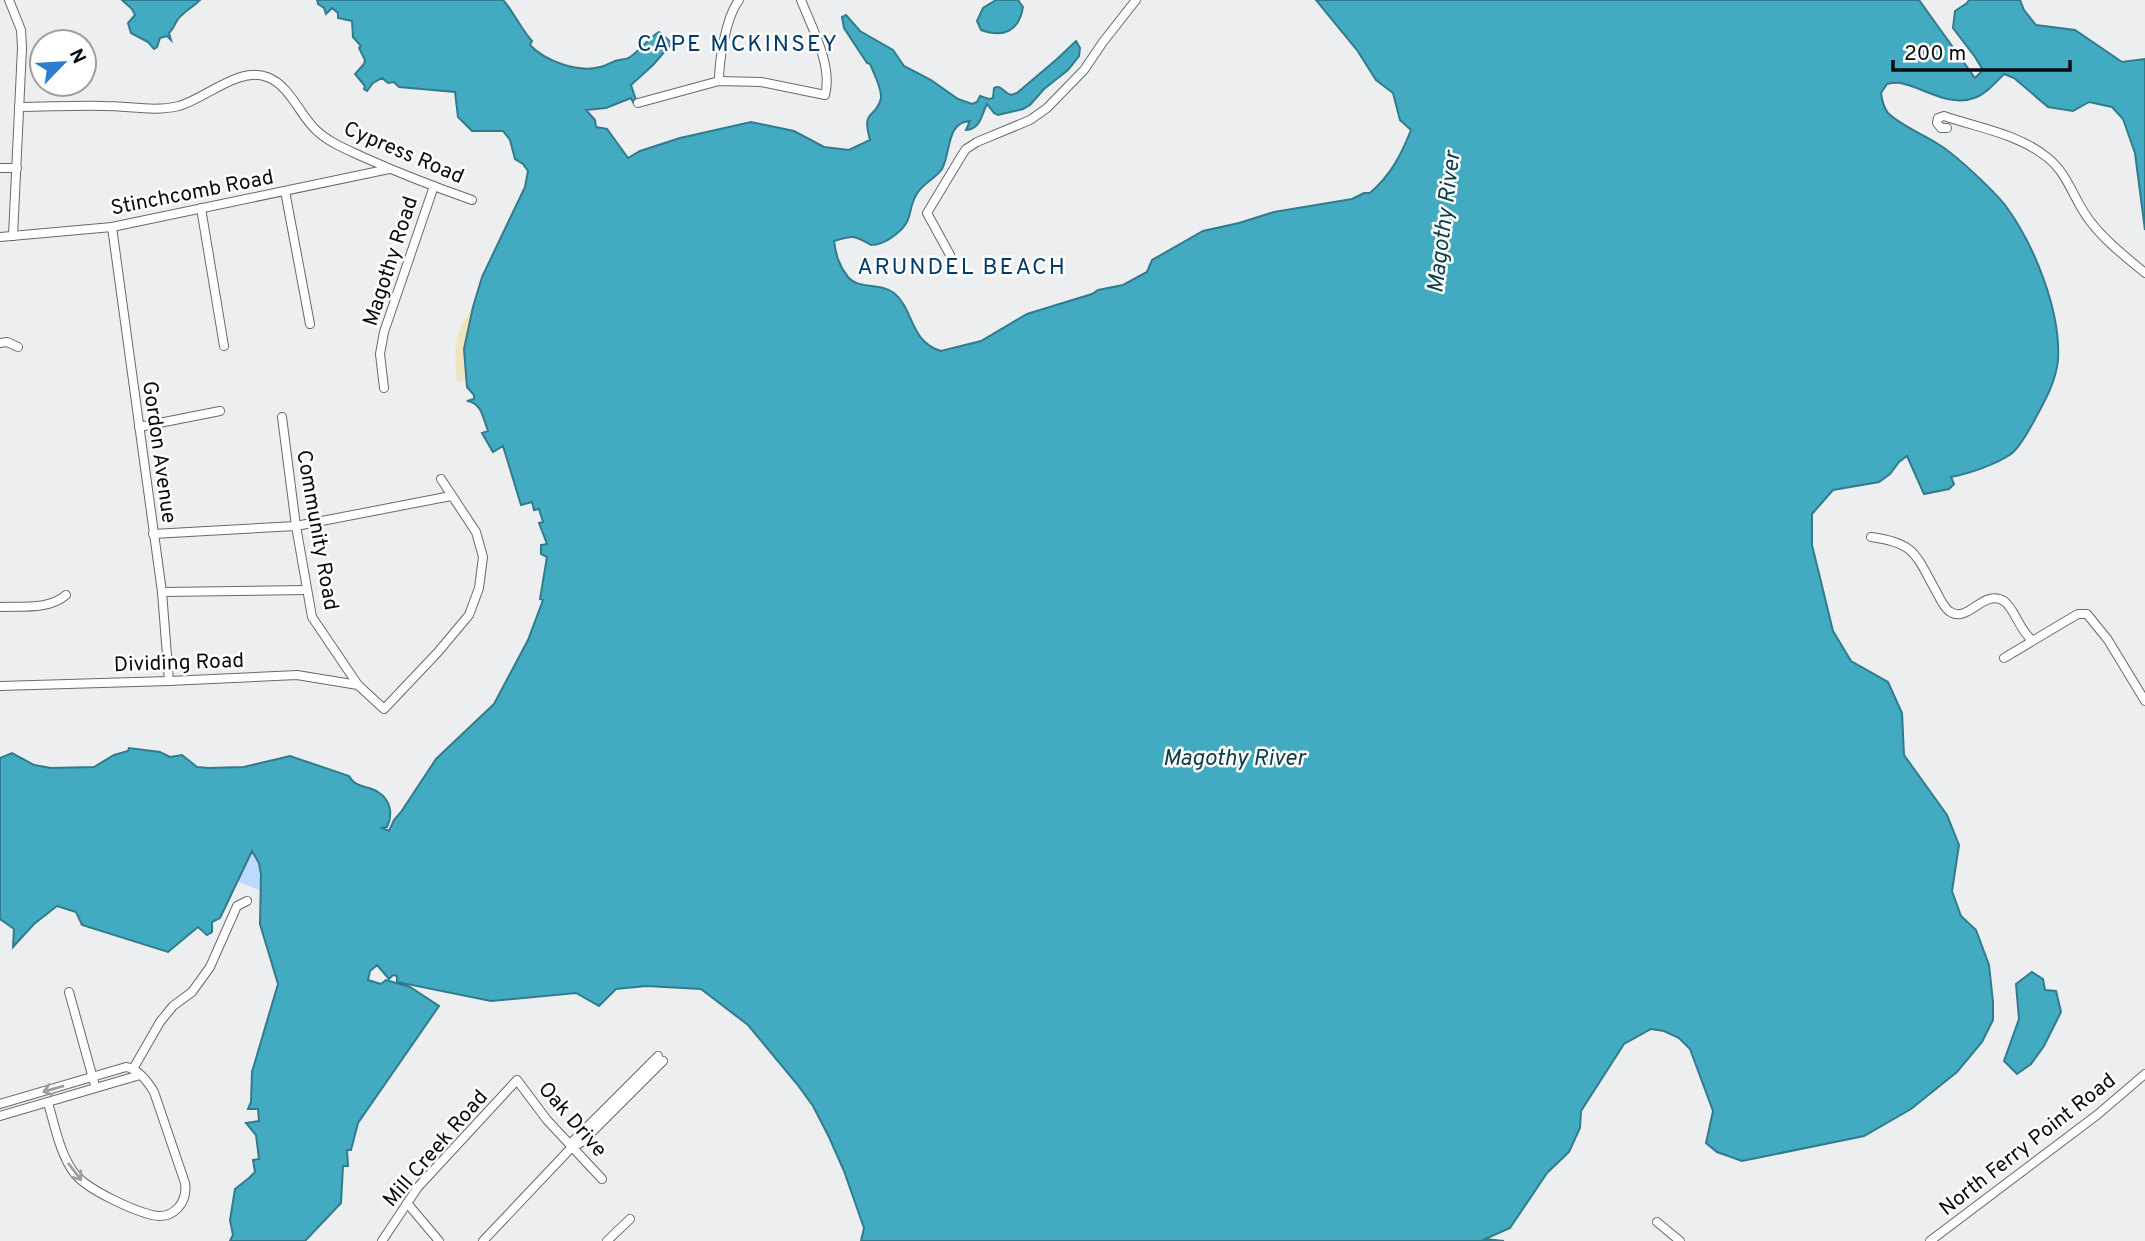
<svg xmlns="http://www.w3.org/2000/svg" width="2145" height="1241" viewBox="0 0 2145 1241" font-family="Overpass,sans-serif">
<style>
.green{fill:#bddafc}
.sand{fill:#eee4bf}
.water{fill:#42abc2;stroke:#327b8c;stroke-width:2}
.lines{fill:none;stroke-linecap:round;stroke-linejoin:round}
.minor-casing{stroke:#67696b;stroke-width:10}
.minor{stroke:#fff;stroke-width:8}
.oneway{stroke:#9d9e9e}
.labels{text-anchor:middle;stroke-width:5;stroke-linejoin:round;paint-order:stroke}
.street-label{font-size:21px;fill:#0b0c0d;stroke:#fff}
.neighbourhood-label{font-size:23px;letter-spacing:2px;fill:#013b6c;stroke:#fff}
.water-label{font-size:23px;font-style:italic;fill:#11404a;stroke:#fff}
</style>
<rect width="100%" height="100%" fill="#eceef0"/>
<polygon class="green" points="252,850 259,863 261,891 237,881"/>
<path class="sand" d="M473,307l-9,42 2,31 -9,2c-3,-32 -4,-49 16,-75z"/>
<g class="water">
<path d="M122,0h78c-6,6 -12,9 -18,15 -7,5 -7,13 -13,18l2,7 -4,-4 -7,2 -3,9 -3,2 -6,-7 -17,-9 -3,-10 7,-8 -3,-6z"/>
<path d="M317,0h186c11,12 17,28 29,41l-2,4c15,16 48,28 70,22 6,-1 10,-4 15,-6 6,-2 11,-1 15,-4 10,-7 20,-20 29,-25l13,11 -19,22 -22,20 5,15 -3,2 -2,-4 -25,10 -20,2 9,10 1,7 11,2 21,29 12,-7 40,-13 71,-16 43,9 30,16 25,3 21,-10c-9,-33 6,-20 11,-42 1,-10 -7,-24 -11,-34l-3,-1 -23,-35 -2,-11 4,-2 14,16 33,19 11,16 27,14 27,19 14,5 5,-2 3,-6 9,3 4,-1 1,-10c7,-4 10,5 17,7l6,-2 40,-34 19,-18 4,7 -1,8 -11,14 -24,19 -14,16 -7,4 -25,6 -4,-2 -7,-9c-6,11 -6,25 -21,26l4,-9c-24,1 -19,32 -28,48 -6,9 -18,14 -24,23 -13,19 -1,28 -27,46 -7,4 -12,7 -20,7 -17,-10 -18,-10 -37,-4 2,14 5,25 14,36 11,13 32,5 46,16 20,16 15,48 47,58l40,-10 46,-27 65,-20 6,-4 25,-5 24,-13 5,-12 51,-29 36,-8 35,-11 78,-13 12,-6h6c21,-18 31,-38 41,-63l-11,-10 -7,-27 -17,-13 -19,-30 -41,-50h603l56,78 8,-8 -8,-13 -22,-29 2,-17 12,-8 2,-3h51l4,10 12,15 39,5 47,32 23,-3v171l-10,-77 -12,-34 -11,-12 -23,-5 -16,9 -25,-4 -34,-29 -10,-4c-8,8 -18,20 -30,24 -25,9 -48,-9 -70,-14 -5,-2 -12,-1 -17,0l-6,9c1,7 2,14 7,20 12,12 36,22 50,31 17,10 55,46 67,61 29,39 56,106 53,155 -2,21 -13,41 -23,59 -6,11 -14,27 -24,35 -14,10 -43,20 -60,23l3,7 -5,5 -25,5 -17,-38 -8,6 -9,12 -11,8 -46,8 -21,24v31l21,86 18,30 37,21 14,31 2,42 43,60 12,30 -7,46 9,25 15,14 13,35 4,37v18l-11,22 -25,30 -46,37 -47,27 -122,25 -25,-9 -11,-9 7,-32 -23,-62 -11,-11 -15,-7 -13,-2 -27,15 -43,67 -1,17 -11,24 -22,21 -37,55 -25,11 19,2h-643l3,-13 -20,-57 -15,-34 -16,-31 -16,-22 -49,-59 -47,-36 -55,-3 -30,3 -17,17 -23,-13 -85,8 -94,-19v-6l-4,-1 -4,4 -12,-14 -7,6 -2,9 13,4 5,-4 24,7 29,19 -81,117 -7,27h-4l1,16h-5l-2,37 -36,38h-75l3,-6 -3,-15 5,-31 14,-11 6,-6 -2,-12 6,-1 -3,-24 -10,-12 13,-2 -1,-12h-10l3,-7 1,-30 26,-88 -18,-60 1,-49 -2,-12 -7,-12 -32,67 -8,4v10l-5,3 -9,-8 -30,25 -86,-27 -6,-13 -19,-6 -23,18 -21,23 1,-18 -14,-10v-161l12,-5 22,12 17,3 43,-1 20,-12 14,-4 1,-3 31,4 10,5 12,-2 15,12 12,1 35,-1 46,-11 59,20c7,13 19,9 29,16 13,8 15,23 9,35l-5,1 7,3 5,-11 7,-8 35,-53 58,-55 34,-64 15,-40 -3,-1 7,-42 -6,-3v-9l6,-1 -8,-21 4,-1 -4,-13 -5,1 -2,-8 -11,3 -18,-59 -10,6 -11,-19 6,-2c-5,-13 -6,-28 -21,-30l7,-2v-4l-7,-8 -3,-38 9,-42 9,-30 43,-90 3,-16 -5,-7 -8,-5 -5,-19 -7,-9h-31l-14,-14 -3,-25 -56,-5 -5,-5 -6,1 -6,-5 -9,5 -6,8 -3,-2 1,-3 -10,-12 9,-10 1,-4 -6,-12 2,-2 -8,-9 -1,-16 -14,-3v-5l-6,-5 -6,6 -2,-6 -6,-4z"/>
<path d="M996,0h22l5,7c-4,24 -19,31 -42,23l-4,-9 6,-13z"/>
<polygon points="2032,972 2043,979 2045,990 2056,991 2061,1012 2044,1046 2031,1064 2017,1074 2004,1061 2019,1019 2016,984"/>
</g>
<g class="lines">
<g class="minor-casing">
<g id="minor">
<polyline points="9,0 21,30 22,48 13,236"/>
<path d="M719,81c0,-21 7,-64 20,-81"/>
<path d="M638,103l81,-22 42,1 64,13c8,-29 -13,-67 -24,-95"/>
<path d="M19,107c29,0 57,-2 86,-1 24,0 50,6 74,0 27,-8 61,-40 88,-29 23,8 33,39 50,54 13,12 31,19 46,26 36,16 72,30 109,43"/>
<path d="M1947,128h-6l-4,-5 1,-5 6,-2c35,12 75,18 104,42 21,17 26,43 42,63 15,20 36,36 55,52"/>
<polyline points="0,168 17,168"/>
<polyline points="285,191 310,324"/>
<polyline points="201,208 224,346"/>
<polyline points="112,227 162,592 169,681"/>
<polyline points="0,237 112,227 389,169"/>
<polyline points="950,255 927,213 962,155 966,149 977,142 1030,120 1047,108 1084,70 1103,42 1136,0"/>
<polyline points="0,343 7,342 18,347"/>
<polyline points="384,388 380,354 384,332 434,186"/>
<polyline points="282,417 296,526 312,617 358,685 384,709 438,652 469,615 479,588 483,557 476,532 441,479"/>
<polyline points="139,427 220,411"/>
<polyline points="153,534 296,526 451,496"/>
<path d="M1871,537c46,6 45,19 66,56 3,6 7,14 12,18 19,14 34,-23 55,-10 11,8 15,29 28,39"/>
<polyline points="162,592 306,590"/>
<path d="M0,607c21,-1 49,3 66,-12"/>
<polyline points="2004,658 2071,618 2078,614 2087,614 2108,640 2145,701"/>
<polyline points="0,686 169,681 297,675 358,685"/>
<polyline points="69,992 94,1082"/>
<polyline points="133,1069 160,1022 173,1006 192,992 210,967 237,906 247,901"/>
<path d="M0,1104l126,-37c12,2 22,15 28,25l31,91c3,20 -12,37 -33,32 -20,-5 -64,-25 -77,-41 -15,-19 -20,-48 -27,-71"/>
<polyline points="0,1116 140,1075"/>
<polyline points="572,1147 582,1142 663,1061"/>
<polyline points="407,1203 439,1241"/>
<polyline points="1657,1222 1680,1241"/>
<polyline points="382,1241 418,1187 517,1080 547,1120 602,1179"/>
<polyline points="483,1241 572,1147 572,1142 658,1056"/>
<polyline points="607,1241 630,1219"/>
<polyline points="1930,1241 2097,1115 2145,1074"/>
</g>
</g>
<use href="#minor" class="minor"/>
</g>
<defs><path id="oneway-shaft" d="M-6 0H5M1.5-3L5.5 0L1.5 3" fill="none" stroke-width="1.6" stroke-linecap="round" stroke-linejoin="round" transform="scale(1.75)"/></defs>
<g class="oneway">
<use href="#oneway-shaft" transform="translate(53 1089) rotate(164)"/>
<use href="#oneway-shaft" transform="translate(75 1172) rotate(53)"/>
</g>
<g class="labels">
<g class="street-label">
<text transform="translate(404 152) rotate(23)" y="7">Cypress Road</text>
<text transform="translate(192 192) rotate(-11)" y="7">Stinchcomb Road</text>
<text transform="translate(390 261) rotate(-72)" y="7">Magothy Road</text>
<text transform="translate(160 452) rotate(82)" y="7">Gordon Avenue</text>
<text transform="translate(318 530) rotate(80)" y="7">Community Road</text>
<text transform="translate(179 662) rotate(-2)" y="7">Dividing Road</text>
<text transform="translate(573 1119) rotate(49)" y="7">Oak Drive</text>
<text transform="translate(2027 1144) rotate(-38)" y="7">North Ferry Point Road</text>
<text transform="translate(435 1148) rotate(-49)" y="7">Mill Creek Road</text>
</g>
<g class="neighbourhood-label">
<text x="738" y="51">CAPE MCKINSEY</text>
<text x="962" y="274">ARUNDEL BEACH</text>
</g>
<g class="water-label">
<text transform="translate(1443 222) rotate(-83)" y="8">Magothy River</text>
<text x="1234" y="765">Magothy River</text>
</g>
</g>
<g transform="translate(63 63) rotate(65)"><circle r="33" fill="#ffffff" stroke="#9d9e9e" stroke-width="2"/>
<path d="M0-5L12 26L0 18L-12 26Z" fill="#2c7fce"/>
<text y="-10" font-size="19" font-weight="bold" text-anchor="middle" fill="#0b0c0d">N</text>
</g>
<path d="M1893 60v10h177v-10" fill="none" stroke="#0b0c0d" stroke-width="3.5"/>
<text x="1904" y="60" font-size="21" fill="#0b0c0d" stroke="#ffffff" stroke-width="5" paint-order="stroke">200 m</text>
</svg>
